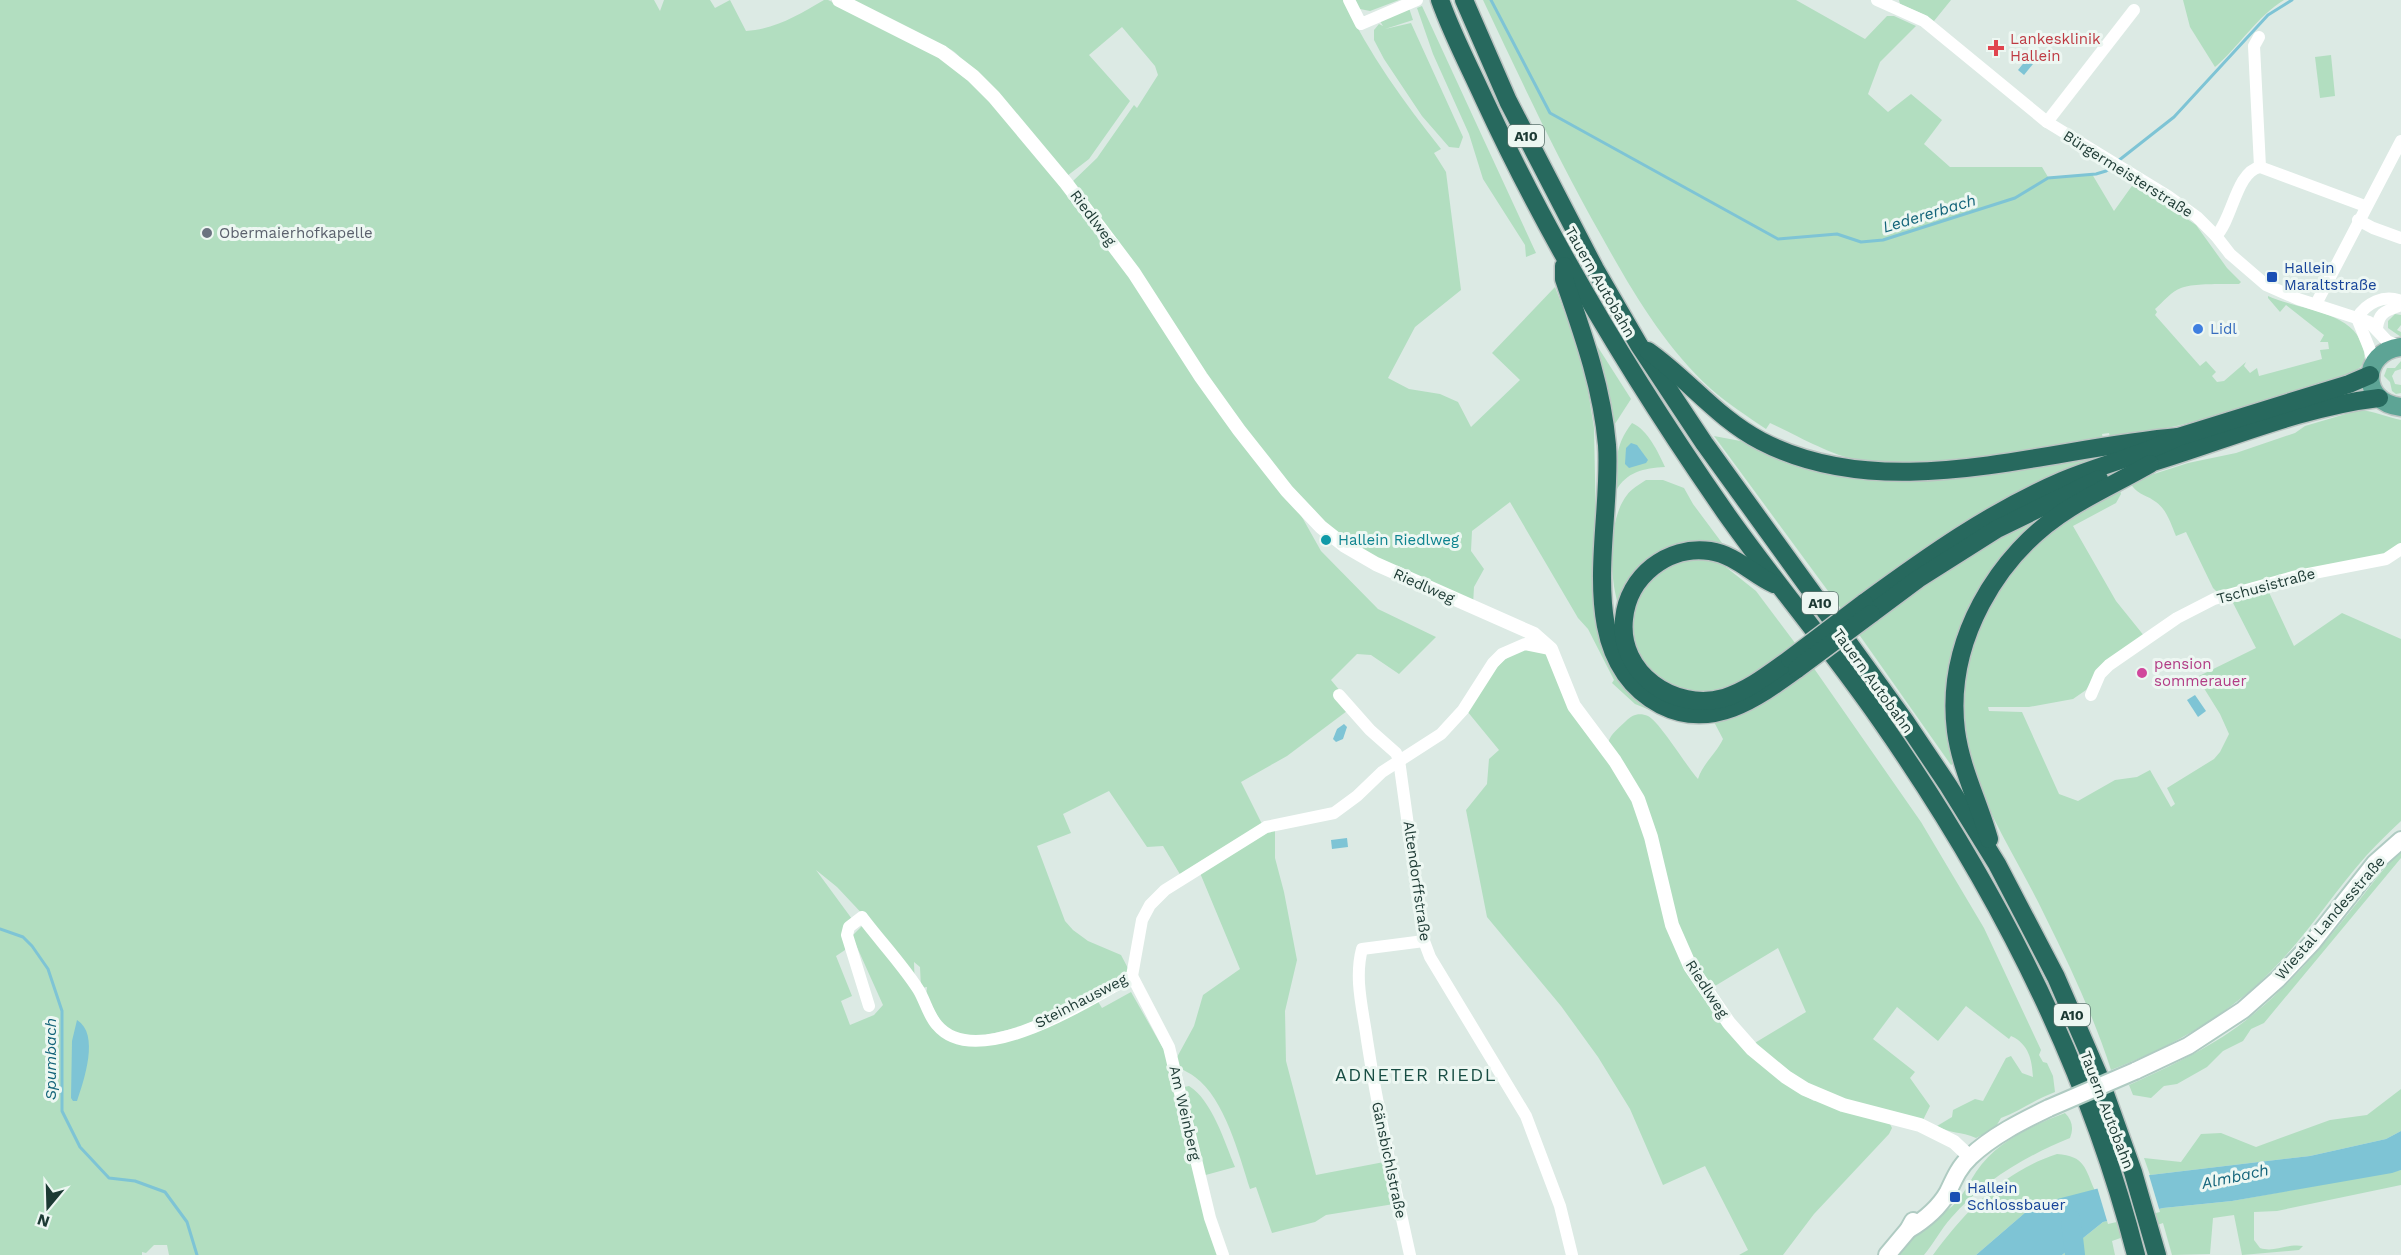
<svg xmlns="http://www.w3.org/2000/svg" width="2401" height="1255" viewBox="0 0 2401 1255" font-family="'Work Sans',sans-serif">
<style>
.green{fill:#b2dec0;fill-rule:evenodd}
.water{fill:#7ec4d5}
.pier{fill:#dceae4}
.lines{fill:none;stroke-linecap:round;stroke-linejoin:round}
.stream{stroke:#7ec4d5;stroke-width:3}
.river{stroke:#7ec4d5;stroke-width:20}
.secondary-casing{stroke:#afcbc2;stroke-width:20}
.primary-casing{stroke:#bbc4c2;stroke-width:21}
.motorway-casing{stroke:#bbc4c2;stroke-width:21}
.minor{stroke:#fff;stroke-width:12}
.tertiary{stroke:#fff;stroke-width:14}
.secondary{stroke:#fff;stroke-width:16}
.primary{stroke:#5da495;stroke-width:18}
.motorway{stroke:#27695e;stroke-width:18}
.secondary-bridge-casing{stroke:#afcbc2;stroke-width:20;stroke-linecap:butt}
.motorway-bridge-casing{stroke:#bbc4c2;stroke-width:21;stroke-linecap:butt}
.secondary-bridge{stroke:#fff;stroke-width:16}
.motorway-bridge{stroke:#27695e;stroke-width:18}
.health-dot{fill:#e0444e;stroke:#edf7f2;stroke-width:2}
.worship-dot{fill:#6b7280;stroke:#edf7f2;stroke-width:2}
.transit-dot{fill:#1a4fb4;stroke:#edf7f2;stroke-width:2}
.shop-dot{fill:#3f7fe0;stroke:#edf7f2;stroke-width:2}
.culture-dot{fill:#0f9aa8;stroke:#edf7f2;stroke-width:2}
.hotel-dot{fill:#d1479c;stroke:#edf7f2;stroke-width:2}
.labels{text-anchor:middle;stroke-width:6;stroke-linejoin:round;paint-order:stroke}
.shield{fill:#edf7f2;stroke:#5b736d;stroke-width:1.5}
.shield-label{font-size:14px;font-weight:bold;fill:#1d3a34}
.health-label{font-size:15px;fill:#be3a42;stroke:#edf7f2;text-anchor:start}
.street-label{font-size:15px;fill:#1d3a34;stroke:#edf7f2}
.worship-label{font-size:15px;fill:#5b616d;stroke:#edf7f2;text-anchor:start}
.transit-label{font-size:15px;fill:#164399;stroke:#edf7f2;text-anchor:start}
.shop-label{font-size:15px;fill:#366cbe;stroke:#edf7f2;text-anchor:start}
.culture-label{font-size:15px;fill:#0d838f;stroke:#edf7f2;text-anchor:start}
.hotel-label{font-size:15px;fill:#b23c85;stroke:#edf7f2;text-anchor:start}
.water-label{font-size:16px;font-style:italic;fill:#13647a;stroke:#edf7f2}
.quarter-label{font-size:18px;letter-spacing:1.5px;fill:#184d43;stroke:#edf7f2}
</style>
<rect width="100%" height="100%" fill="#dceae4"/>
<g class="green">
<path d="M0,0h654l6,11 4,-11h46l5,8 15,-8 16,31c30,-2 52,-16 78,-31h4l66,30 39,21 41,30 146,178 173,242 28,50 57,58 58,28 -37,37 -28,-19 -14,-1 -26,26 10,12 6,19 -60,45 -46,26 21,42 -81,52 -18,-30 -16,1 -38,-56 -46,23 8,19 -34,13 28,75 8,9 15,11 33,14 9,17 -46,27 -64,28 -51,12 -25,-12 -18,-31 1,-9 -6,1 -1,-21 -6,-5 1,30 32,47 15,6 14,1 121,-46 5,8 29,-16 33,58 56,205h-1051l-2,-10h-13l-8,8 -4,-1v3h-142zM816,870l21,17 31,33 -16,16 31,69 -9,10 -24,10 -9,-24 11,-5 -16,-40 9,-6 7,-31z"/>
<path d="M845,0h498c27,55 60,101 98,149l-7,4 12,19 15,118 -46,37 -27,51 21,11 31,5 18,8 13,25 49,-47 -28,-27 63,-66 24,62 7,29 8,50 2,99 30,160 12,13 19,13 -22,-9 -23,-21 2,-3 -26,-51 -10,-11 -68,-116 -38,29 -1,20 13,18 -10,18 -1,18 -129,-63 -77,-81 -195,-279 25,-24 37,-53 3,3 21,-33 -3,-9 -33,-39 -33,28 41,46 -41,58 -22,17 -104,-113c-5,-12 -17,-17 -28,-19z"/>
<polygon points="1353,0 1399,0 1370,11 1360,9"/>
<path d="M1483,0h313l69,39 22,-23h7l22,10 -36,36 -12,32 20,18 23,-18 31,26 -18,24 26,23h92l6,10 44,-3 22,37 20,-28 62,42 31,43 14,14 -2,2c-13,0 -48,-1 -58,4 -9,3 -18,14 -26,21l2,3 -2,3 45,51 6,-5 10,11 -4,4 5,6 7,-1 22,-19 -2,4 6,7 7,-5 2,8 63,-17 -2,-9 9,-1 -1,-7h-8l4,-7 -38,-30 -6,7 -12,-14v-2c32,15 89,14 96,56 3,13 -6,18 -17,24 -78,24 -156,52 -237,62l-1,-5 -7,1 1,5c-73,12 -173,34 -245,21 -26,-4 -64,-26 -88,-37l-4,6c-19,-13 -38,-25 -55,-40 -47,-43 -79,-98 -109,-152 -44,-77 -81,-157 -119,-237z"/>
<polygon points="1899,0 1951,0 1934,21 1925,15 1900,4"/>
<path d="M2183,0h101c-27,16 -45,47 -69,67l-25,-40z"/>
<polygon points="1422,6 1536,253 1526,257 1525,245 1483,179 1469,134 1433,54 1417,8"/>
<polygon points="1409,8 1413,20 1385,29 1411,23 1463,137 1459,148 1449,147 1422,116 1384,59 1374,40 1374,30 1379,24 1383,26 1380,21"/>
<polygon points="2331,55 2335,96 2320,98 2315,57"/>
<polygon points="2395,314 2401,315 2401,325 2397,330 2401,332 2401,337 2388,328 2388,321"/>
<polygon points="1594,341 1631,399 1611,430"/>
<polygon points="2401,361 2401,369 2395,371 2392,376 2395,384 2401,385 2401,393 2396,394 2392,391 2390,382 2384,376 2387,368 2395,368"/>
<path d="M2359,410c15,1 27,7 42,10v124l-15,10 -169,38 -4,-4 -27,-56 -10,4c-5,-12 -9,-26 -20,-34 -12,-9 -16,-5 -27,-20l59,-19 48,-10 59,-20 10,-7z"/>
<path d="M1632,423c16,7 26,29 33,44 -21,1 -39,5 -49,24 0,-27 -2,-45 16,-68z"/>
<polygon points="1714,436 1751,443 1840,473 2101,456 2102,458 1842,610"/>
<path d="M1646,480h17l21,8 9,16 35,47h-59l-49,59c-11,-29 -13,-90 7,-115 4,-6 13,-11 19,-15z"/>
<path d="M2119,486l2,8 -5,9 -43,23 43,75 29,36 -48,36 -11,17 -13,9 -44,8h-41l1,4 33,1 37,82 19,7 37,-21 22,-3 13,-7 21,37 4,-3 -8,-16 47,-29 6,-7 9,-18 -9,-20 -23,-37 59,-29 -25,-49 36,-11 27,58 48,-33 59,26v182c-12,11 -24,23 -35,35 -32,36 -57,76 -90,110 -44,47 -104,81 -165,104 -17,-53 -41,-104 -66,-154 -23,-48 -52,-92 -71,-142 -30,-79 0,-165 57,-224 25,-26 58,-44 88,-64z"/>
<polygon points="2078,494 1969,613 1955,763 1951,765 1858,633 1979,546"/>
<path d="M1693,557l24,3 39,31 39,52c-21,18 -44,38 -71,48 -72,25 -129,-67 -65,-120 9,-7 24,-10 34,-14z"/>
<path d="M1521,649l22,1 9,9 84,142 55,174 109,118 14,8 6,-1 70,24 2,4 -3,6 -75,80 -31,41h-44l9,-5 -43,-84 -42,19 -33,-76 -32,-52 -37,-51 -74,-89 -21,-107 21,-26 2,-25 10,-9 -32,-39c16,-25 27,-48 54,-62z"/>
<path d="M1813,667l108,155 63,106 57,122 -2,5 4,7 4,1 6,13 2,16c-19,7 -35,19 -54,26l-6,10 -19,10c-16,-7 -25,-4 -39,-12l15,-9 1,-7 22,-11 8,2 23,-43 5,-2 11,17 11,4c-1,-17 -4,-33 -22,-41l-2,3 -43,-33 -28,35 -41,-34 -24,32 42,33 -5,6 20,28 -7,14 -41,-8 -71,-24 -58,-44 53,-32 -28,-64 -68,41 -34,-63 -16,-58 -52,-125c3,-10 11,-15 18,-22 6,-6 13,-9 22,-5 11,5 39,51 50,63 5,-16 18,-25 25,-40l-10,-19z"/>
<path d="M1275,828v30l9,34 13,68 -12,51 1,50 30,114 68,-13 10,42 -68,11 -11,7 -43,11 -16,-46 -6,2c-11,-34 -25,-90 -55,-112 -5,-4 -11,-6 -16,-10l-3,-8 18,-33 9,-31 37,-26 -40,-96z"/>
<path d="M2401,851v7l-137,165 -13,6 -8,12 -20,10 -16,16 -30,17 -13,2 -13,12 -18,-3 -4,-10c44,-20 90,-41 127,-73 51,-42 90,-96 131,-147z"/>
<path d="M1189,1086c23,14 36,57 46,81l-33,9 -18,-89z"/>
<polygon points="2401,1089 2401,1131 2386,1139 2310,1156 2150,1175 2144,1158 2181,1162 2201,1134 2221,1133 2256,1147 2330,1120 2367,1115"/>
<path d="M2065,1113c7,7 9,15 5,25 -44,18 -87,43 -119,80 -10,11 -17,25 -27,37h-28l1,-4 39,-37c21,-3 30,-27 40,-42 21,-31 55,-46 89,-59z"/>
<path d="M2057,1154c28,2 28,14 38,37l-61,14 -58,50h-43c32,-44 71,-84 124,-101z"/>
<path d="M2401,1170v15l-124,26 -23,1v28l6,8c15,5 27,-5 43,-2l-4,4 -57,5 -8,-40 -21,3 -3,36 -38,1 -9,-32 -51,18 3,14h-53l41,-33 60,-14 69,-7z"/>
</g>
<g class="water">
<polygon points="2030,55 2037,59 2024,75 2018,70"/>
<polygon points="1631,443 1637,445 1648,460 1646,463 1629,468 1625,464 1626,448"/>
<polygon points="2195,695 2206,711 2198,717 2187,700"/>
<polygon points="1344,724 1347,727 1343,739 1336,742 1333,739 1337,729"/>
<polygon points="1347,838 1348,847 1332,849 1331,840"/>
<path d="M77,1020c23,14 7,60 0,81h-4l-2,-3 1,-57z"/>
<polygon points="2401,1131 2401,1170 2392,1173 2232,1201 2163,1208 2103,1222 2062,1255 1976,1255 2034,1205 2150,1175 2310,1156 2386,1139"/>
</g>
<polygon class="pier" points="2148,1172 2160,1212 2108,1224 2097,1187"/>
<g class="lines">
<g class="stream">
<polyline points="1491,0 1550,113 1778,239 1837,234 1861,242 1883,240 2015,198 2048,178 2096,174 2106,171 2113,166"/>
<polyline points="2118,161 2174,117 2268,15 2292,0"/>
<polyline points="0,929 23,937 32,946 48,969 62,1011 62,1111 80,1147 109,1178 135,1181 165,1192 187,1222 197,1255"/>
</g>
<polyline class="river" points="2071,1220 2075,1255"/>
<g class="secondary-casing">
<g id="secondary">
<polyline points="2135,1071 2188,1046 2243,1010 2278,979 2312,943 2375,863 2401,840"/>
<path d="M1908,1230c15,-9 31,-22 40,-38 6,-13 11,-25 22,-35 22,-21 52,-36 79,-49"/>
<polyline points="1887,1255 1908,1230 1913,1221"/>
</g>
</g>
<g class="primary-casing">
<path id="primary" d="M2401,347c-41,5 -41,56 0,60"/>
</g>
<g class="motorway-casing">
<g id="motorway">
<path d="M1440,0c12,34 29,66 44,99 67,145 150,282 241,413 50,71 107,138 156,209 113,162 206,342 255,534"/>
<polyline points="1464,0 1508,101 1595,269 1639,345 1704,443 1905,721 1948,785 1997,864 2056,977 2098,1074 2133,1172 2157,1255"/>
<path d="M1564,266v13c19,55 38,108 43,166 6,83 -37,212 54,260 51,26 96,-7 136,-36"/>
<path d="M1648,351c40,28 69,67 113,90 127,66 284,7 417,-4"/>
<path d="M2140,466c77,-22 159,-59 239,-68"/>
<path d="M1774,584c-22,-10 -38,-29 -64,-33 -42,-6 -82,25 -86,68 -6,54 50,93 100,79 25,-8 45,-24 66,-39"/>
<path d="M1864,603c63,-46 126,-91 198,-122 38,-16 79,-25 116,-44l171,-53 21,-9"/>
<polyline points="1871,614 1918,579 1997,529 2099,479"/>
<path d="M1989,839c-10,-36 -28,-70 -33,-108 -11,-88 40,-177 114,-223 26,-16 54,-29 80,-44"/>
</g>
</g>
<g class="minor">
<polyline points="1349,0 1361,24 1417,0"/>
<polyline points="1877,0 1924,21 2047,122 2168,196 2197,217 2216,236 2230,254 2266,285 2298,299 2369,322 2387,341 2401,347"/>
<polyline points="2259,37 2254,46 2260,167"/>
<polyline points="2047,122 2134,10"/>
<polyline points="2260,167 2365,206"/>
<polyline points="2358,220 2373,228 2401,238"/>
<path d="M2216,236c17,-18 20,-64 44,-69"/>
<polyline points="2316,304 2401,141"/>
<path d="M2357,318c9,-15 27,-24 44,-17"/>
<polyline points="2357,318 2370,350 2373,365"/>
<path d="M2377,328c2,-17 10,-17 24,-23"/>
<polyline points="1339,695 1370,730 1396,753 1399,760 1424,941 1430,957 1526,1116 1560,1206 1572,1255"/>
<polyline points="2091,695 2100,674 2109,665 2177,618 2214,599 2293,577 2386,559 2401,549"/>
<polyline points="1132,976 1142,920 1150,905 1165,890 1266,827 1334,813 1357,796 1382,772 1441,734 1463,710 1493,663 1502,654 1525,644 1550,649"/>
<polyline points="1132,976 1169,1047 1210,1218 1223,1255"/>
<path d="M869,1006l-22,-71 2,-8 13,-10c18,24 40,47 56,72 7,11 10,26 19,36 40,48 154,-26 195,-49"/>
<path d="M1410,1255c-16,-72 -32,-143 -43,-215 -4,-30 -13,-61 -5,-91l62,-8"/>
</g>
<polyline class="tertiary" points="839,0 942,52 973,76 994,97 1066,183 1134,273 1201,377 1239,430 1287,491 1321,527 1345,546 1376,564 1534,634 1551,649 1574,706 1615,761 1638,799 1651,837 1672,925 1690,966 1729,1023 1752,1049 1786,1077 1805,1089 1843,1105 1920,1125 1954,1142 1970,1157"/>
<use href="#secondary" class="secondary"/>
<use href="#primary" class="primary"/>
<use href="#motorway" class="motorway"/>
<g class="secondary-bridge-casing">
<polyline id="secondary-bridge" points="2049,1108 2135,1071"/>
</g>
<g class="motorway-bridge-casing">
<g id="motorway-bridge">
<polyline points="1790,659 1864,603"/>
<polyline points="1797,669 1871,614"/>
</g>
</g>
<use href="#secondary-bridge" class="secondary-bridge"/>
<use href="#motorway-bridge" class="motorway-bridge"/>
</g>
<path class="health-dot" d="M1993 39h6v6h6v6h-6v6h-6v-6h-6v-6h6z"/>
<circle class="worship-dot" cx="207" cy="233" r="6"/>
<g class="transit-dot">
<rect x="2266" y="271" width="12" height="12" rx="3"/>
<rect x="1949" y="1191" width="12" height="12" rx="3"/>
</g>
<circle class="shop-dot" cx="2198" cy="329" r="6"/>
<circle class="culture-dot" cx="1326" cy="540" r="6"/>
<circle class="hotel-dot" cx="2142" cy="673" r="6"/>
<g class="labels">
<g class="shield">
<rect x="1508" y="125" width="36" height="22" rx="4.5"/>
<rect x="1802" y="592" width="36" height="22" rx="4.5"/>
<rect x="2054" y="1004" width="36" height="22" rx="4.5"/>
</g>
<g class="shield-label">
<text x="1526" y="141">A10</text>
<text x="1820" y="608">A10</text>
<text x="2072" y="1020">A10</text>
</g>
<g class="health-label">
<text x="2010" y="44">Lankesklinik<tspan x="2010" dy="17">Hallein</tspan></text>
</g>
<g class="street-label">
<text transform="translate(2128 174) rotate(32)" y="5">Bürgermeisterstraße</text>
<text transform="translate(1093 218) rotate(53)" y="5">Riedlweg</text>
<text transform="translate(1600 282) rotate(60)" y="5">Tauern Autobahn</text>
<text transform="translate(1424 586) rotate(24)" y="5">Riedlweg</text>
<text transform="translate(2266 586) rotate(-15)" y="5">Tschusistraße</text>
<text transform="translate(1873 681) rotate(54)" y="5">Tauern Autobahn</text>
<text transform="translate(1417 881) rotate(82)" y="5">Altendorffstraße</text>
<text transform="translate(2330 918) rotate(-49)" y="5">Wiestal Landesstraße</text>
<text transform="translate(1707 989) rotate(57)" y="5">Riedlweg</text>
<text transform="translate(1081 1001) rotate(-27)" y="5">Steinhausweg</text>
<text transform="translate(2107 1110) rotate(69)" y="5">Tauern Autobahn</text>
<text transform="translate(1185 1113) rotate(77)" y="5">Am Weinberg</text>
<text transform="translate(1389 1160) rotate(78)" y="5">Gänsbichlstraße</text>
</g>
<g class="worship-label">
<text x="219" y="238">Obermaierhofkapelle</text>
</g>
<g class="transit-label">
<text x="2284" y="273">Hallein<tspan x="2284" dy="17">Maraltstraße</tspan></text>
<text x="1967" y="1193">Hallein<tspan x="1967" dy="17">Schlossbauer</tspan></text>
</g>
<g class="shop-label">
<text x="2210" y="334">Lidl</text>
</g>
<g class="culture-label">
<text x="1338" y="545">Hallein Riedlweg</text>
</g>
<g class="hotel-label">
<text x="2154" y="669">pension<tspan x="2154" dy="17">sommerauer</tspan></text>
</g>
<g class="water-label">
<text transform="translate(1929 213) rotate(-17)" y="6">Ledererbach</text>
<text transform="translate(50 1059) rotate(-90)" y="6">Spumbach</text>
<text transform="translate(2235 1176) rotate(-12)" y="6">Almbach</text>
</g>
<g class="quarter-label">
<text x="1416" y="1081">ADNETER RIEDL</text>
</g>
</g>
<g transform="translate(48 1207) rotate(199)" stroke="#edf7f2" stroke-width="4.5" paint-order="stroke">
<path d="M0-4.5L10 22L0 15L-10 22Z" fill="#1d3a34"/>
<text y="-9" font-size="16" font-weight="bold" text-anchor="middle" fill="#1d3a34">N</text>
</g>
</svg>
